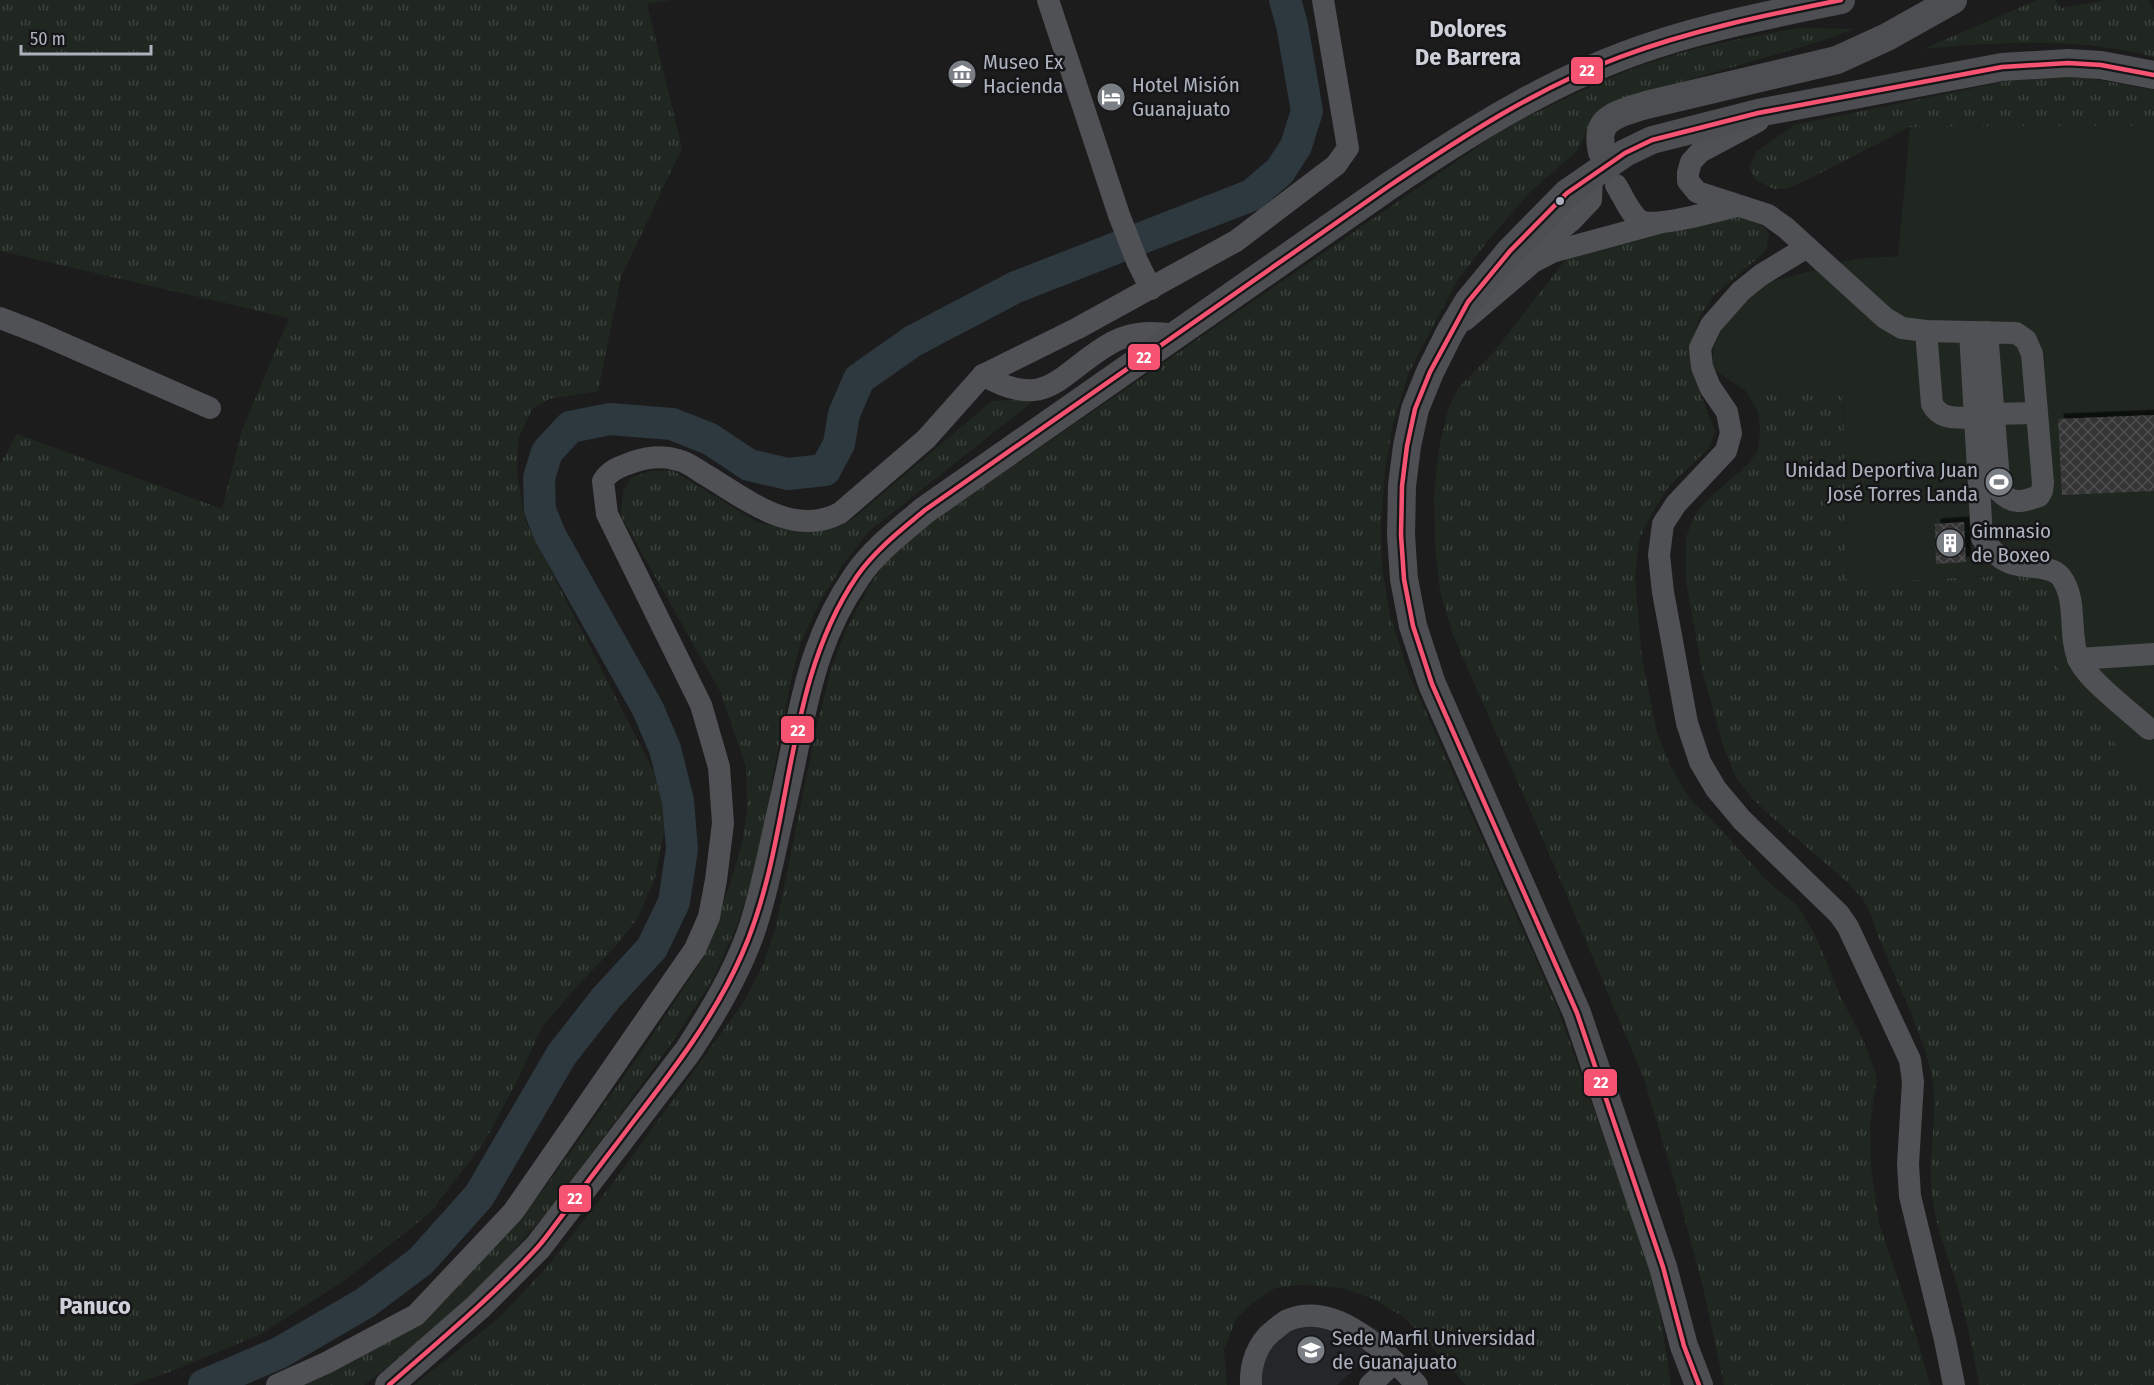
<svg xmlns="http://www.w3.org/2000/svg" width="2154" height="1385" viewBox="0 0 2154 1385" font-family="'Fira Sans Condensed',sans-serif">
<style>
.built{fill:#252629}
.grass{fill:url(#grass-tufts)}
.pitch{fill:#1f2720}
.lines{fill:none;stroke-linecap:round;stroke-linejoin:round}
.river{stroke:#2d383f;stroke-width:32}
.building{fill:url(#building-cross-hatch);filter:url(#shadow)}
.minor{stroke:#505155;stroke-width:22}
.major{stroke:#4d4e51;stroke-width:28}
.bus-1-casing{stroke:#161619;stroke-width:9}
.bus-1{stroke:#f65372;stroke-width:4.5}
.bus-dot{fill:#acb2be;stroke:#161619;stroke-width:2}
.labels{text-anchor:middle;stroke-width:5;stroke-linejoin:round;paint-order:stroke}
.poi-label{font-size:21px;fill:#acb2be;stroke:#161619;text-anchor:start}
.quarter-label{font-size:24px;font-weight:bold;fill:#ced1d9;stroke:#161619}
.line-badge{stroke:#161619;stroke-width:2}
.badge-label{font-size:16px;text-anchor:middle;font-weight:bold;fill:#fff}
</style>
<defs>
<pattern id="grass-tufts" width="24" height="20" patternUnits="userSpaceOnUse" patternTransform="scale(1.5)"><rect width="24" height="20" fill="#1f2720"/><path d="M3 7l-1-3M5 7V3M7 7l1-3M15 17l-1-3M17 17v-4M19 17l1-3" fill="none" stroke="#3d443f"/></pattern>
<pattern id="building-cross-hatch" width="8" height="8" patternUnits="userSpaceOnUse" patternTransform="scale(1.5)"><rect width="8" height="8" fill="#343434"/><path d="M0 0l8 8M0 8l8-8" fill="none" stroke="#4f4f50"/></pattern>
<filter id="shadow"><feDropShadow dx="5.5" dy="-5.5" stdDeviation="0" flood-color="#0009"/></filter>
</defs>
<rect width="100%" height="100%" fill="#1c1c1c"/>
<polygon class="built" points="1281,1314 1346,1314 1378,1330 1389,1338 1337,1385 1241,1385 1248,1346 1261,1325"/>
<g class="grass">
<polygon points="0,0 671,0 647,4 682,148 621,277 598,391 549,399 532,409 518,439 517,472 525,520 656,776 666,822 655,878 638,918 614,948 578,985 542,1027 517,1081 485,1141 430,1213 345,1280 261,1334 175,1370 132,1385 0,1385 0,464 17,434 222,509 242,430 289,318 0,251"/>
<path d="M2037,0h18l6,8 44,-8h43l6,10v47c-77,-20 -152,-15 -231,-8z"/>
<path d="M1801,28l52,1 -31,12 -206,60 -27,26 -12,24 -46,40 -41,47 -33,43 -48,91 -16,52 -8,47 -4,51 1,45 8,48 18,57 150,337 87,244 13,47 13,85h-205l-61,-67 -29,-18 -34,-12 -43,-3 -24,3 -23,15 -16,16 -12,31 3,35h-813l86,-68 46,-49 66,-84 131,-181 20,-38 12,-35 43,-209 14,-55 14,-36 21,-40 19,-29 30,-28 592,-407c53,-25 107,-54 163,-70 43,-13 86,-21 130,-28z"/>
<polygon points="2048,76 2087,78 2154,90 2154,126 1910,127 1807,180 1786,189 1774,189 1756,180 1749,168 1756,152 1794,125 2012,80"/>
<path d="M1728,215c15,3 32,4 41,19l-3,17 -52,44 -14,21 -8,26 -2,25 25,64 -5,16 -41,39 -20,32 -10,23 -4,37 7,81 15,74 13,32 19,33 27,26 50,56 32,26 17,29 28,67 19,35 15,40 -7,47 1,45 8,53 35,106 16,57h-206l-21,-98 -26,-97 -33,-111 -96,-228 -95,-216 -13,-44 -5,-46 -1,-51 5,-45 9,-40 10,-21 35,-35 73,-94z"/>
<path d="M1843,388l4,195 205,-10 102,214v598h-175c-6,-36 -14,-72 -24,-107 -9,-27 -20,-54 -23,-83 -5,-41 8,-84 -1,-123 -13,-54 -43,-104 -60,-157l-8,-16 -16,-17 -75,-65 -20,-19 -17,-22 -11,-28 -22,-78 -16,-89v-43l6,-18 12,-17 43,-38 11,-14 2,-21 -2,-19 -12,-20z"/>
<polygon points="1036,399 868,532 844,563 820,602 801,641 792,675 755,872 737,925 714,977 678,1034 558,1200 492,1275 427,1336 364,1385 296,1385 402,1334 457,1288 547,1185 644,1048 698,966 731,882 742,843 747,811 746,767 721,693 621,516 623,491 631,478 651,471 672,470 759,523 812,531 838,527 854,518 992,401"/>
</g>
<polygon class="pitch" points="2154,126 2154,795 2059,670 2052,573 1847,583 1843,388 1746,391 1713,369 1713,348 1725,323 1762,284 1854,259 1898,256 1910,127"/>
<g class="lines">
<polyline class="river" points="204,1385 279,1353 365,1303 421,1261 479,1196 562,1054 606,998 652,948 674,902 682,849 678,801 665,749 648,709 550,535 540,510 539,478 547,452 570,427 610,419 672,424 710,439 749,465 788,474 825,470 839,444 844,414 859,379 913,341 1016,287 1252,195 1280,171 1296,146 1307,111 1292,25 1285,0"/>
</g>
<g class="building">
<polygon points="2154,415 2154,491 2062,495 2058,419"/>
<polygon points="1964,522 1966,562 1936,564 1935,524"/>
</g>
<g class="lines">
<g class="minor">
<polyline points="1048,0 1119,215 1137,261 1151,289"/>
<path d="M1758,121l-58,31 -9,10 -3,11v8l9,11 71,23 18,13 99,90 17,10 24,3 90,2 10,7 6,14 11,129 -1,8 -3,5c-18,6 -25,9 -39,-4l-13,-160"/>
<path d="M1616,185c7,11 13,27 23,35 12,10 80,-10 97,-14"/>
<polyline points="1807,247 1761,275 1741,291 1711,325 1700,348 1702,367 1710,387 1727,412 1731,433 1726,451 1676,504 1663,524 1659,555 1663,592 1687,723 1700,762 1716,789 1742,820 1839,914 1848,927 1910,1060 1913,1082 1908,1164 1910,1196 1945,1340 1954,1385"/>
<polyline points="1526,248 1543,244 1572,220 1591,200 1592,175"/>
<polyline points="0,318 39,333 210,408"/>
<polyline points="1465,320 1533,262 1552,252 1659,223"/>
<path d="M1926,331l6,73c9,17 25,13 42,14"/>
<path d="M1970,332l12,206c9,11 17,22 32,26 13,4 38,1 47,13 17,23 7,56 17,81 7,20 54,55 71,71"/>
<path d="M983,375c66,39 78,-5 130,-33 20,-11 42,-10 63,-7"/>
<polyline points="1993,414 2036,413"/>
<polyline points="2078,659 2154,654"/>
<path d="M277,1385l49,-22 90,-48 97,-103 182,-263 14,-32 7,-37 7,-57 -4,-56 -18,-62 -94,-191 -4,-33c8,-12 17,-14 30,-19 15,-5 29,-7 45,-2 10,2 19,10 28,15 40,24 87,63 134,38l86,-74 57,-64 95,-47 158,-87 100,-76 12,-17 -25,-148"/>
<path d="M1251,1385c-1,-20 6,-42 22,-54 4,-3 10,-9 15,-11 49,-20 99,33 129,65"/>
<polyline points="1370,1385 1395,1362"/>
</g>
<g class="major">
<path d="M1602,152c-1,-6 -3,-13 -1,-20 3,-17 30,-22 45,-27l191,-45 50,-23 66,-37"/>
<path d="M389,1385l89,-78 60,-60 150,-196c24,-37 47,-75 62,-116 11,-31 18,-65 25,-97 7,-32 15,-65 21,-97 12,-62 25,-113 61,-165 18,-26 43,-45 68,-66l464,-324c83,-56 169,-110 265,-141 61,-20 124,-32 187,-45"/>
<polyline points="1699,1385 1684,1346 1663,1267 1577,1013 1432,684 1413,626 1404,579 1401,535 1402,486 1407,446 1415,409 1430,372 1450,332 1468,302 1510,251 1567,193 1625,153 1652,140 1758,113 2002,67 2068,63 2101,65 2154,75"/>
</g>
<g class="bus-1-casing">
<g id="bus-1">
<path d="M389,1385c50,-44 102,-87 148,-137 11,-12 21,-28 32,-41 21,-29 43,-57 64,-85 41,-53 82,-106 109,-168 53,-120 39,-267 115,-378 18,-26 44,-46 68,-66l464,-324c73,-49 148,-98 231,-129 72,-27 146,-42 221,-57"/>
<polyline points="1699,1385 1684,1346 1663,1267 1577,1013 1432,684 1413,626 1404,579 1401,535 1402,486 1407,446 1415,409 1430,372 1468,302 1510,251 1567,193 1625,153 1652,140 1758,113 2002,67 2068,63 2101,65 2154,75"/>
</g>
</g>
<use href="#bus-1" class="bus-1"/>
</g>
<defs>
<g id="museum-disc" transform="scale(1.5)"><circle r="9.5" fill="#7a7e85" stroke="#161619"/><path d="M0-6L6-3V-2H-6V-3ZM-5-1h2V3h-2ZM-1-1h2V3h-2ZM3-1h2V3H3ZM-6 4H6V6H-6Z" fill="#fff"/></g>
<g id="hotel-disc" transform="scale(1.5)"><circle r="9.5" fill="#7a7e85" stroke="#161619"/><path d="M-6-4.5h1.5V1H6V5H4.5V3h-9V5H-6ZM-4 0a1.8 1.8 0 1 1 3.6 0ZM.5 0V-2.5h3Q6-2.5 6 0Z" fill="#fff"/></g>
<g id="stadium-disc" transform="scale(1.5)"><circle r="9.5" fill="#7a7e85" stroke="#161619"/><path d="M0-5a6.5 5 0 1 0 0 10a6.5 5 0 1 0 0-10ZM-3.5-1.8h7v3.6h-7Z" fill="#fff"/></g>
<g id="building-disc" transform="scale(1.5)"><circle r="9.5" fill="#7a7e85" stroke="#161619"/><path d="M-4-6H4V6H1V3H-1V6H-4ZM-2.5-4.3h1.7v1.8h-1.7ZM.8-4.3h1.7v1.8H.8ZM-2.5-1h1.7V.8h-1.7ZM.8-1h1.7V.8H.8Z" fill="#fff"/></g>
<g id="university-disc" transform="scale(1.5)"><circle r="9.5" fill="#7a7e85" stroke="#161619"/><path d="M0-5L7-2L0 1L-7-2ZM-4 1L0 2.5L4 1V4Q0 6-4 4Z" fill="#fff"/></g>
</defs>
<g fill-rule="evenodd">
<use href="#museum-disc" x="962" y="74"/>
<use href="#hotel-disc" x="1111" y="97"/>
<use href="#stadium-disc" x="1999" y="482"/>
<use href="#building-disc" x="1950" y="543"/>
<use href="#university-disc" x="1311" y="1350"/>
</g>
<circle class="bus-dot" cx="1560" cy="201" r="5"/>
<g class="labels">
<g class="poi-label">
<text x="983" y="69">Museo Ex<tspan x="983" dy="24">Hacienda</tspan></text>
<text x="1132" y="92">Hotel Misión<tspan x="1132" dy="24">Guanajuato</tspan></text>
<text x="1978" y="477" text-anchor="end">Unidad Deportiva Juan<tspan x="1978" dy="24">José Torres Landa</tspan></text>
<text x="1971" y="538">Gimnasio<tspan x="1971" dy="24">de Boxeo</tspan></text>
<text x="1332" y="1345">Sede Marfil Universidad<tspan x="1332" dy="24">de Guanajuato</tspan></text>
</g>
<g class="quarter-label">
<text x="1468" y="37">Dolores<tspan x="1468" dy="28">De Barrera</tspan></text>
<text x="95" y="1314">Panuco</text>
</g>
</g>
<g class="line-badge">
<rect x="1570" y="56" width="34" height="29" rx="6" fill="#f65372"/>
<rect x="1127" y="343" width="34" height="28" rx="6" fill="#f65372"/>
<rect x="780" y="715" width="35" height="29" rx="6" fill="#f65372"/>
<rect x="1583" y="1068" width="35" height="29" rx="6" fill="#f65372"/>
<rect x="558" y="1184" width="34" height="29" rx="6" fill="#f65372"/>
</g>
<g class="badge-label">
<text x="1587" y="76">22</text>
<text x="1144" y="363">22</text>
<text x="798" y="736">22</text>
<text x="1601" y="1088">22</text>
<text x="575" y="1204">22</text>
</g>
<path d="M21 45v9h130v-9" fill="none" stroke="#acb2be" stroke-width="3"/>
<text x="30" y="45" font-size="18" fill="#acb2be" stroke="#161619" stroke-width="4.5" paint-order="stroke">50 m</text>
</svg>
